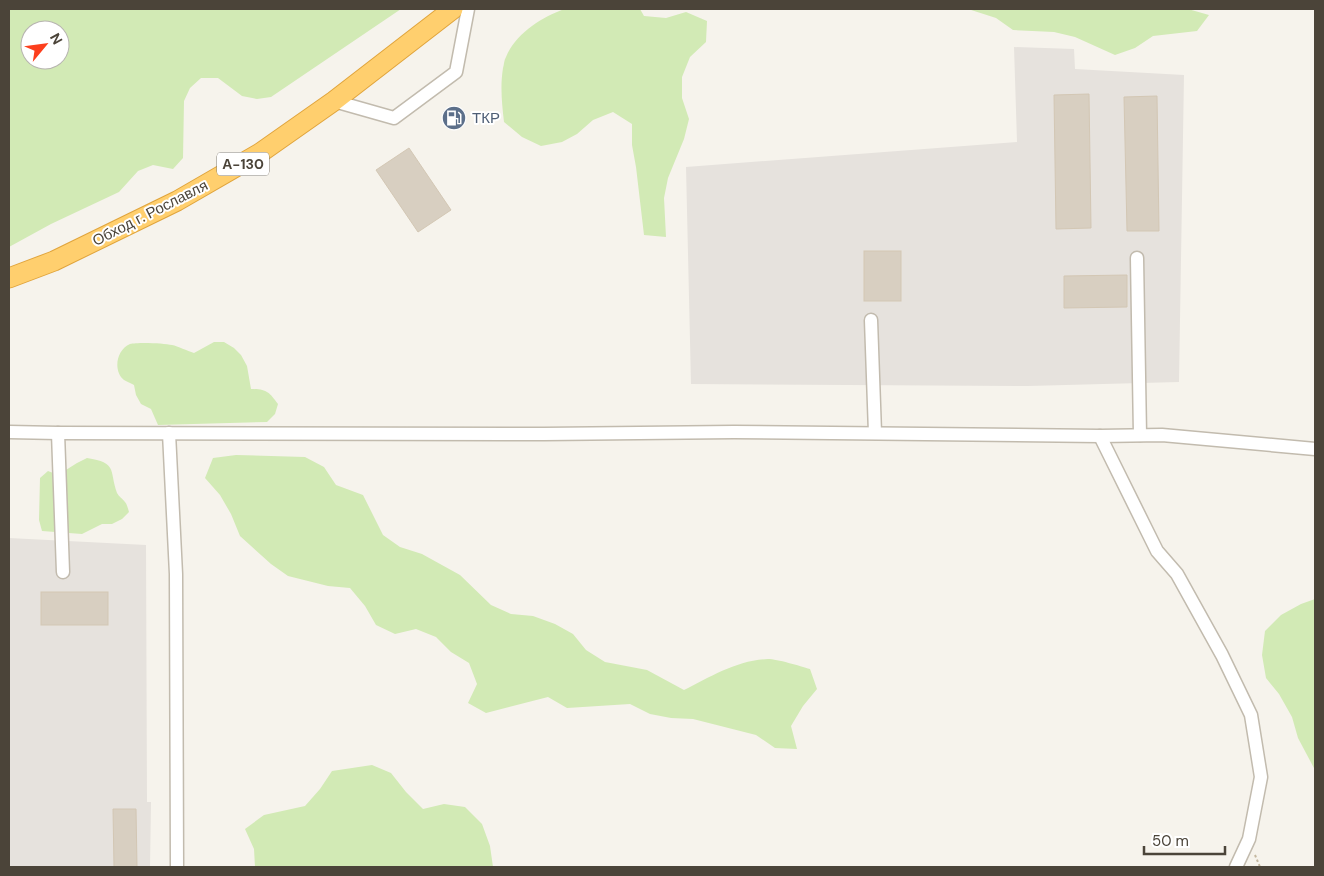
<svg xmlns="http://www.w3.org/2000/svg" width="1324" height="876" viewBox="0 0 1324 876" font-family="'DM Sans',sans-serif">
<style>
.industrial{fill:#e6e2dd}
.green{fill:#d2eab5;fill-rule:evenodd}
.building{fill:#d8cfc1;stroke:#d3c7b4}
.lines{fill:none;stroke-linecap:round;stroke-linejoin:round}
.minor-casing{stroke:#c2bbae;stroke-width:15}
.highway-casing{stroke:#e0a43c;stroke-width:21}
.path{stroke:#c4b79f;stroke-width:2;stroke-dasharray:2.5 2.5;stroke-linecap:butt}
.minor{stroke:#fff;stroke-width:12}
.highway{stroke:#ffcf6e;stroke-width:19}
.labels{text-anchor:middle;stroke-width:4;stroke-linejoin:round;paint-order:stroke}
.shield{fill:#fff;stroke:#817c74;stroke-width:1}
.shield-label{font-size:14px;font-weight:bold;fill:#4b4439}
.service-label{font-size:15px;fill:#4e5e75;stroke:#fff;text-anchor:start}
.street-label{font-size:15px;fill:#4b4439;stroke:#fff}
</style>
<rect width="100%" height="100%" fill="#f6f3ec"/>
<g class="industrial">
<polygon points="1014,47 1074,49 1075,69 1184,75 1179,382 1028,386 691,384 686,167 1017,142"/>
<polygon points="9,538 146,545 147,802 151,802 150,867 9,867"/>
</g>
<g class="green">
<path d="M9,9h392l-130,88 -14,2 -15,-3 -24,-18h-17l-11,10 -6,13 -1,57 -10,11 -20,-4 -15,6 -19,21 -68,32 -42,23zM30,30h30v30h-30z"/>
<path d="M564,9h76l4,7 22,2 20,-6 21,9 -1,21 -16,15 -8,20v21l7,21 -5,20 -16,39 -4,20 2,39 -22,-2 -8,-68 -4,-22v-21l-19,-12 -20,8 -16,14 -15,8 -21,4 -19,-9 -18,-15c-2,-18 -4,-35 -1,-54 1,-3 1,-8 3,-11 10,-24 35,-39 58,-48z"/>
<polygon points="968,9 1188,9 1209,15 1197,31 1153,36 1135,48 1115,55 1075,37 1054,32 1013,30 996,18"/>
<path d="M214,342h10l10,6 7,7 6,11 4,23c16,0 18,3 27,15l-3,10 -8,8 -109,3 -7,-16 -10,-5 -5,-9 -2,-10c-3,-2 -7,-3 -10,-5 -11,-9 -8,-30 6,-36 7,-2 34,-1 42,1 6,1 15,6 22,8z"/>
<path d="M236,455l69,2 19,10 12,18 27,10 20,40 17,12 22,7 38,21 31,30 20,9 22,2 22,8 18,10 13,16 19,12 42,8 37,20c26,-13 53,-30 84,-31 9,0 32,7 42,10l7,20 -14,17 -12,20 6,23 -22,-1 -19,-13 -63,-16 -22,-1 -21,-4 -20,-10 -63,4 -19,-11 -62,16 -18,-10 9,-19 -8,-21 -18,-11 -15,-15 -20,-8 -21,5 -19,-9 -11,-19 -15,-18 -22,-2 -40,-10 -17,-12 -31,-28 -9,-22 -11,-19 -15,-17 8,-20z"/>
<path d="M87,458c31,5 22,12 30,35 2,4 5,5 8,9 2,2 3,7 4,10l-7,7 -10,5h-10l-20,10 -40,-3 -3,-11 1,-42 8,-7 10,4 19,-12z"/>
<polygon points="1315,599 1315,770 1298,738 1292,717 1279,694 1266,678 1262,655 1265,631 1281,615 1301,604"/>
<polygon points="372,765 391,773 406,792 423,809 444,804 465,807 482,824 490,846 493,867 255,867 254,849 245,829 264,815 305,806 320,789 332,771"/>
</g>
<g class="building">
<polygon points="1089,94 1091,228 1056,229 1054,95"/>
<polygon points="1157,96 1159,231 1127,231 1124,97"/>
<polygon points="409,148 451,210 418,232 376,170"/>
<rect x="864" y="251" width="37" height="50"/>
<polygon points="1127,275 1127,307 1064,308 1064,276"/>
<rect x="41" y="592" width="67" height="33"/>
<polygon points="113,809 136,809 137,867 114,867"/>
</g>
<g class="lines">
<g class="minor-casing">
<g id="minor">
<polyline points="334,101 394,118 456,72 468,9"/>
<polyline points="1137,258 1140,435"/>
<polyline points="871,320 875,433"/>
<polyline points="9,432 58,433 544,434 734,432 1100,436 1162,435 1315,449"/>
<polyline points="58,433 63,572"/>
<polyline points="169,433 176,574 177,867"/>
<polyline points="1100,436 1157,551 1177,574 1222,655 1251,715 1261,777 1249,839 1236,867"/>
</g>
</g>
<g class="highway-casing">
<polyline id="highway" points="9,278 54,261 177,201 260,153 334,101 453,9"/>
</g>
<polyline class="path" points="1255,855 1260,867"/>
<use href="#minor" class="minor"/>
<use href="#highway" class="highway"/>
</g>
<defs>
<g id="fuel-disc" transform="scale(1.25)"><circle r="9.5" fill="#5c6f8a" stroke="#fff"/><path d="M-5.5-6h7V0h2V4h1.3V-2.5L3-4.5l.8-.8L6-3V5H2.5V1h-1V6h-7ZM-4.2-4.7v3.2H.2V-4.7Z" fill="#fff"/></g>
</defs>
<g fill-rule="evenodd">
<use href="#fuel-disc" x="454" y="118"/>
</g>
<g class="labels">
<rect class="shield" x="217" y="152.5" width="52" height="23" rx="4"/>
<g class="shield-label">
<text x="243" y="169">А-130</text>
</g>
<g class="service-label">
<text x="472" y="123">ТКР</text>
</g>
<g class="street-label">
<text transform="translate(150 213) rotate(-27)" y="5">Обход г. Рославля</text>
</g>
</g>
<rect width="1324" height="876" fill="none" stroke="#4b4439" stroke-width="20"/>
<g transform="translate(45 45) rotate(61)"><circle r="24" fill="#ffffff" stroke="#b7b4b0"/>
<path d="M0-4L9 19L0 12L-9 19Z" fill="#fc3f1d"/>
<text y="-8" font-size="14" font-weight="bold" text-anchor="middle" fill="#4b4439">N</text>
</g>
<path d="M1144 846v8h81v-8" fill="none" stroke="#4b4439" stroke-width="2.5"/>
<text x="1152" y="846" font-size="15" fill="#4b4439" stroke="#ffffff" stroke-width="4" paint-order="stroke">50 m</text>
</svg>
